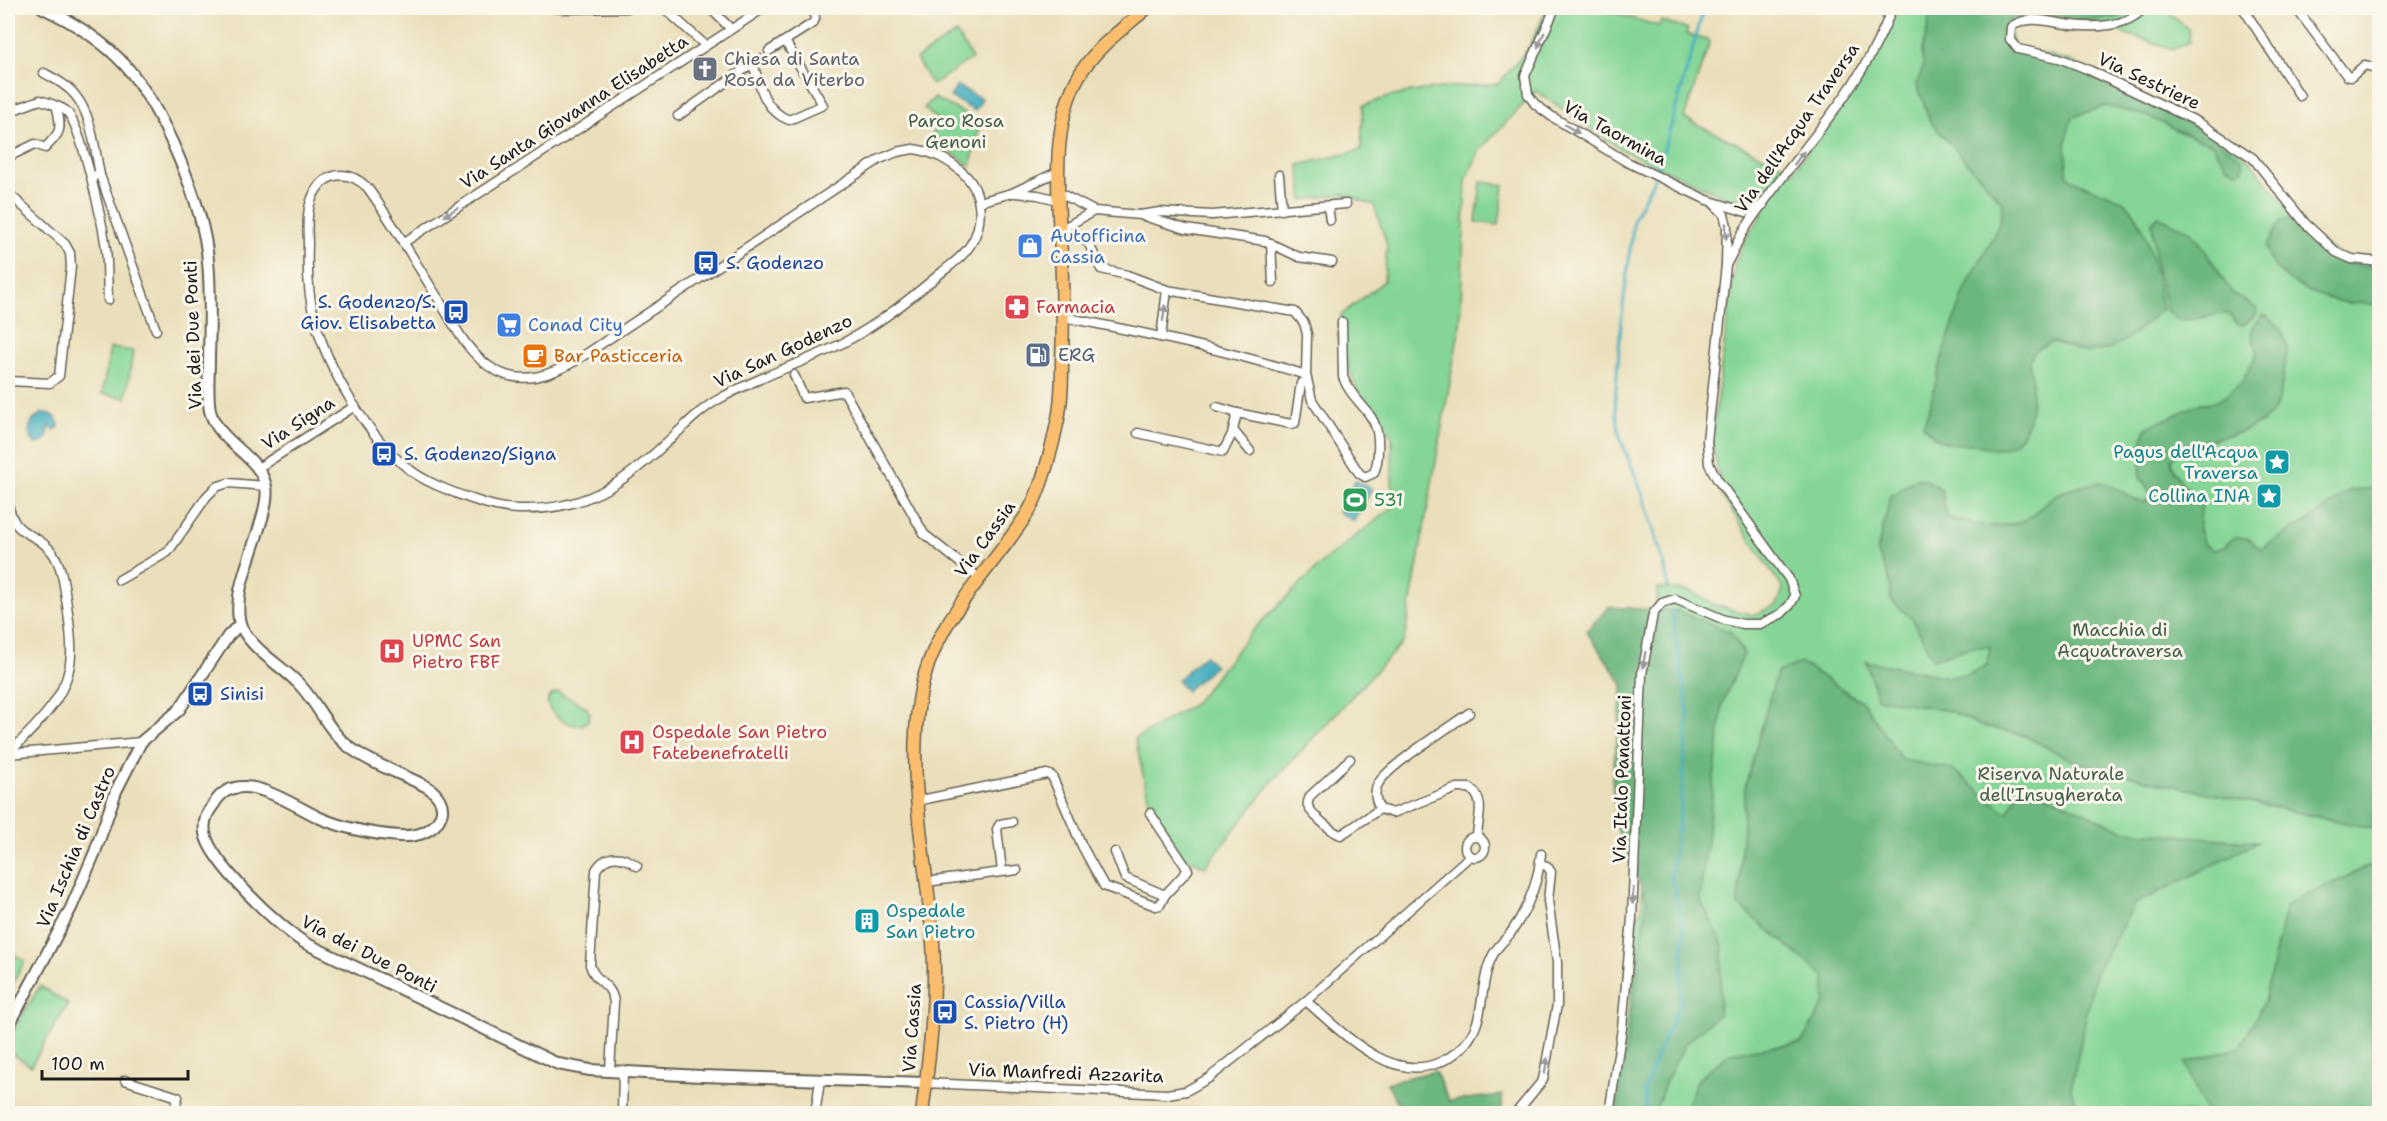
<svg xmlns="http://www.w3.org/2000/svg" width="2387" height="1121" viewBox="0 0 2387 1121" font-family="'Shantell Sans',sans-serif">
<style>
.green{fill:#85d696;stroke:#507959;stroke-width:1.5}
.forest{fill:#6cb77f;stroke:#446a4e;stroke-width:1.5}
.water{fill:#3facbd;stroke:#2e646c;stroke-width:1.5}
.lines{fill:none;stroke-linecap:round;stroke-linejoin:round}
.stream{stroke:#3facbd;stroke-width:3}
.minor-casing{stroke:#646053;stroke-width:11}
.tertiary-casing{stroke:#646053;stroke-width:14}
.primary-casing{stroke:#646053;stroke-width:15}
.minor{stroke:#fff;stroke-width:8}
.tertiary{stroke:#fff;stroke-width:10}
.primary{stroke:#fabe6e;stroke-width:12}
.oneway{fill:#999}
.labels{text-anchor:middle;stroke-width:6;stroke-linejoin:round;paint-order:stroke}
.worship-label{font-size:18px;fill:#5b616d;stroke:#fbf7ec;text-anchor:start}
.street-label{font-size:18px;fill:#1c1c1c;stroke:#fbf7ec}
.park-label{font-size:18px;fill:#415d47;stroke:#fbf7ec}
.shop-label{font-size:18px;fill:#366cbe;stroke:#fbf7ec;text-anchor:start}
.transit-label{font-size:18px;fill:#164399;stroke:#fbf7ec;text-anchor:start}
.health-label{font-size:18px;fill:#be3a42;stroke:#fbf7ec;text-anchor:start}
.service-label{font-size:18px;fill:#4e5e75;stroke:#fbf7ec;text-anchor:start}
.food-label{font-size:18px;fill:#c56008;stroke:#fbf7ec;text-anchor:start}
.culture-label{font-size:18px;fill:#0d838f;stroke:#fbf7ec;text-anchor:end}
.leisure-label{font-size:18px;fill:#27864d;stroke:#fbf7ec;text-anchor:start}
</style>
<rect width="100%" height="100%" fill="#fbf7ec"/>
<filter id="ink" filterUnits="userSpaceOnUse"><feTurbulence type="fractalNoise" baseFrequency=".0167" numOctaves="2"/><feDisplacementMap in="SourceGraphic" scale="12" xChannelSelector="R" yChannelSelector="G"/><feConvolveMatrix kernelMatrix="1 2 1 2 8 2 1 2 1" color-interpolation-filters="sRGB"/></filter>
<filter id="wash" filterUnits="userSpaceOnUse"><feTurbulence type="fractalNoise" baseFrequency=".008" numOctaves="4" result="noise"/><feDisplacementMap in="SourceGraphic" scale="24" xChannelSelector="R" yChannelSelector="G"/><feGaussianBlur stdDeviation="1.35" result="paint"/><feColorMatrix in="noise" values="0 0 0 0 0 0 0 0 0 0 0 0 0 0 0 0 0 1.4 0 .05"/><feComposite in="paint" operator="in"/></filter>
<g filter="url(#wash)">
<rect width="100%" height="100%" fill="#eadfba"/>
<g class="green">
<path d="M1547,8h49l63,18 2,-5 27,8 -2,5 24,7 -26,77 110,53 93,-136 9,-27h267l25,21 2,13 -17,7 -97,-31 -50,-4 -18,14 6,20 54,12 149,73 30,24 60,74 37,27 35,6v849h-766l18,-121 4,-72 7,-11 4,-224 12,-97 31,3 26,14 38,10 24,-10 6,-16 -61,-93 -8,-46 -1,-18 4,-34 18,-135 10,-23 18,-26 -139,-63 -88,-60 -56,59 -14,30 -6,145 -56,316 -132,141 -67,85 -23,-12 -32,-50 -15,-66 59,-35 58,-73 74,-72 66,-51v-72l-34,-43 -20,-56 3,-22 43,-34 3,-36 -13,-40 -31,-11 -40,6 -4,-35 62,-15 2,-44c43,-18 89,-19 135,-22l30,-35z"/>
<polygon points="956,33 972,58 932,85 916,59"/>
<polygon points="934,98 980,121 971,166 940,144 931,141 937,120 924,108"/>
<polygon points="1481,182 1504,185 1499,225 1476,222"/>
<polygon points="110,348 133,351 126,398 102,394"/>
<path d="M558,692l27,14 5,7c-3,33 -67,-11 -32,-21z"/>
<polygon points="8,951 25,961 8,993"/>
<polygon points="40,986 68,1004 31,1066 8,1051 8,1038"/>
</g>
<g class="forest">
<path d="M1930,8h206c-13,12 -40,13 -58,12 -18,-1 -64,-18 -73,7 -3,8 -1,16 4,22l49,12 153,74 31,24 2,6 -2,5 -5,1 -10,-5 -15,-22 -25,-9 -40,-19 -41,-10 -33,11c-9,18 -8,40 -5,60 17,11 34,14 51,22 30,15 37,80 43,110 -23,19 -44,46 -78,43 -10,-1 -21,-8 -32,-10l-17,8c-2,4 -5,9 -5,13 -1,5 1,10 2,14 1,27 1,62 -29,71 -12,4 -20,-4 -32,-4 -25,-1 -31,2 -48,-19 10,-22 12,-45 19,-67 6,-21 14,-42 21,-62 11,-32 37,-59 40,-93l-73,-82 -13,-36 6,-19 -1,-17 6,-22z"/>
<path d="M2158,216l35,17 12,17 27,43 24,15 1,6c-12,10 -17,18 -27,1l-8,-2 -31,7 -14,-1 -10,-8 -11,-46 -4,-42z"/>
<path d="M2289,219c14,5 36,35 52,43 11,4 27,4 38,6v38c-9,-3 -21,-2 -32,-3 -31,-6 -74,-22 -81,-56l15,-26z"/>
<path d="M2263,316h4l14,13 7,18 -8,49 -6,15 -14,12 -19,9 -60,15 -10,13c5,20 16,29 31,42l-3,29 5,13 10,6 10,-3 10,-10 13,1 14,11 54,-33 35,-26 27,-2 2,-2v344l-228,-49 -78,-20 -50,-26 -42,-9 -31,-15 -73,-13 -11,-37 82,16 20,-2 19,-10 3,-18h-18l-39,12 -20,-39 -22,-20 -2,-23 -12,-26 14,-55c25,-17 25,-26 51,-6l5,28c26,6 47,12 73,4 16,-5 23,-21 36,-27 9,-5 40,-14 50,-11 13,3 23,15 37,18l9,-5 -5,-10 -7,-9 2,-35 4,-15 55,-25 14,-1 10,-6 17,-14 15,-29c-3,-18 -12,-22 6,-37z"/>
<polygon points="1609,607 1678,611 1731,632 1744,654 1723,702 1700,899 1723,945 1719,1014 1685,1044 1665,1083 1655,1113 1617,1113 1647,901 1617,828 1612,779 1623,684 1586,631"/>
<polygon points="1801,663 1864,703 1902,760 1952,769 2007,813 2023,784 2125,831 2258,842 2135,904 2095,974 2071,1089 2080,1113 1683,1113 1698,1079 1730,1053 1801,1043 1825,1002 1825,977 1738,905 1745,787 1777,672"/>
<polygon points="2369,866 2380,868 2379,1113 2206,1113 2185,1063 2240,1047 2264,1002 2286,905"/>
<polygon points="1435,1071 1449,1101 1502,1095 1502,1113 1402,1113 1387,1083"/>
</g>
<g class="water">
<polygon points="957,86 982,99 975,111 950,97"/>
<path d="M43,413c8,-1 16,6 16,14l-5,3 -5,-4c0,9 -3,18 -13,18 -13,-11 -6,-25 7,-31z"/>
<polygon points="1355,480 1372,489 1354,521 1338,512"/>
<polygon points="1205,655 1215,666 1186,691 1177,680"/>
</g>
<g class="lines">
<g class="stream">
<polyline points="1668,587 1665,567 1642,492 1620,438 1615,400 1621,323 1634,218 1653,181 1671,126 1704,8"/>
<polyline points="1647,1114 1644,1091 1659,1050 1680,1004 1684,931 1671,874 1681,804 1688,713 1672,610"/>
</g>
</g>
</g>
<g filter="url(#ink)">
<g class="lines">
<g class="minor-casing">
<g id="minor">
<polyline points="554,8 564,9 628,8"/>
<polyline points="664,8 705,45"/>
<polyline points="710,8 731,29"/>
<polyline points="1555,8 1525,76 1528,94 1535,104 1551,116 1627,162 1707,200 1746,212 1763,205"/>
<path d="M2143,8c-14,19 -49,20 -71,17 -20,-2 -43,-12 -61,2l-1,12 8,10 41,9 28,11 111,53 55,36 52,65 31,29 16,7 28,3"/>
<polyline points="2243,8 2300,96"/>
<polyline points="2296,8 2347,76 2351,77 2365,65 2375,68 2380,73"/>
<polyline points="769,51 813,23 815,19 814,8"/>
<path d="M753,63c7,24 11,47 36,57l34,-15 -38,-64"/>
<path d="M44,73c11,6 23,12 31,22 17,20 20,55 25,80"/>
<path d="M8,112l32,-12c4,1 23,8 25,10 16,11 38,116 41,139 2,17 1,34 2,51"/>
<polyline points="678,116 759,59"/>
<path d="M913,149c19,2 38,12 51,25 19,18 20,49 7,70 -7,12 -19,20 -29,28 -32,27 -63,52 -99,71 -40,20 -83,33 -122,55 -21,11 -37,29 -54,44 -45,43 -84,69 -148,67 -19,0 -39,-7 -56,-13 -18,-7 -37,-14 -53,-26 -41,-31 -82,-100 -95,-150 -7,-24 -8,-50 -7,-75 0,-13 -2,-28 2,-41 9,-30 34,-38 57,-17 25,34 46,72 69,108 16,26 31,60 59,75 28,16 56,5 82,-10l303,-201 17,-7z"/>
<path d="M8,157l27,-13 10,4c16,-16 17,-18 12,-40"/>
<polyline points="1279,175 1282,210"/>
<polyline points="91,176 100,175 156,330"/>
<polyline points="1058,192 1094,211 1140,215 1186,229 1265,241 1299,257 1332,262"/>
<polyline points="8,193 65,244 70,253 71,267 59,376 50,383 8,381"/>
<polyline points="1015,193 1038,195 1058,200"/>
<polyline points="979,202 1012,193 1057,172"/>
<polyline points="1328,206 1330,220"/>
<polyline points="1140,215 1160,212 1212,215 1346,204"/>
<polyline points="1060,230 1094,211"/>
<path d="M1060,231l28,11 13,27 26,6 40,15 128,22 9,11 3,11 -1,41 6,25 47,73 6,4 9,-4c3,-8 4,-15 4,-23 3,-40 -24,-43 -35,-73l-1,-55"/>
<polyline points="403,243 764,8"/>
<polyline points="1271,243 1273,282"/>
<path d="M1726,265c6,-11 11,-22 17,-33 48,-75 119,-139 149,-224"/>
<path d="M1063,317c82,16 163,33 243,58"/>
<polyline points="1161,337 1167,290"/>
<polyline points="794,375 804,398 844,391 924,534 979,578"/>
<polyline points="1217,407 1237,413"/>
<polyline points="1233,430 1250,451"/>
<polyline points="1138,433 1223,452 1232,434 1237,413 1291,424 1295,423 1301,383 1307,381"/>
<polyline points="258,468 355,406"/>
<path d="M8,503c7,37 26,26 44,49 11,15 12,35 15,53 2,16 5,34 4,50 -2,43 -36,71 -63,99"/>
<polyline points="119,580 168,552 207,496 216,487 228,483 266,486"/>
<path d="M1469,713c-19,14 -85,55 -92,73 -3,8 -1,16 3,23l13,4 64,-25h13c16,12 8,30 7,48"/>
<polyline points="8,754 141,742"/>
<path d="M1350,759l-40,37c-1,3 -3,6 -2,10 3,8 25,27 33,29l39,-26"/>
<polyline points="916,801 1047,774 1052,776 1082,846 1104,886 1156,906 1160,905 1165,895 1125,878 1115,852"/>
<polyline points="1150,813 1188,870 1165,895"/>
<circle cx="1475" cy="847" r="10"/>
<polyline points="1002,871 997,829 1000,824 1012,822"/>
<polyline points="926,882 1017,870"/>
<path d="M1306,1001c35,30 83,82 132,62 15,-6 26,-15 34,-29 13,-23 8,-52 19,-75 4,-11 12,-17 19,-25 18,-25 28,-50 31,-80"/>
<path d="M610,1070l4,-68c-3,-20 -19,-19 -24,-37l6,-95c10,-17 27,-15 41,-4"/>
<polyline points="125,1080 178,1097 173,1114"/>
<polyline points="926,1083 1167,1094 1186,1091 1209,1078 1306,1001 1470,856"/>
<polyline points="622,1114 623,1070"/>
<polyline points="815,1114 820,1081"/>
<polyline points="1515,1114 1543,1080 1557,1005 1557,962 1548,901 1551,872 1547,866 1540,864"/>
<polyline points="1609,1114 1622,1028 1632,918 1642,674 1653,614 1662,603 1675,599 1725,620 1743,624 1760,624 1781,614 1790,605 1795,596 1789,579 1717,479 1709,464 1707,441 1726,265 1727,226 1724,214 1712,202"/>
</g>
</g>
<g class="tertiary-casing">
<g id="tertiary">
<path d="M43,8c30,14 59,32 82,57 37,42 79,140 83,196 3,31 2,64 1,96 0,18 -2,37 1,54 9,33 50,44 56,76 5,22 -24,81 -27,110 -1,10 -2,22 3,31 12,23 37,36 55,54 19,18 30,48 51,64 24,19 54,27 81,42 8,6 16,16 12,27 -6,17 -25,22 -41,21 -28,-2 -54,-7 -80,-18 -21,-10 -53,-31 -76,-31 -14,0 -23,5 -30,17 -7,9 -11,17 -9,29 5,29 74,94 100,110l253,121 32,6 111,6 225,7"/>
<polyline points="8,1027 71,908 95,852 116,791 141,742 179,710 228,636 240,624"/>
</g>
</g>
<g class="primary-casing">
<path id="primary" d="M922,1114c7,-56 15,-115 11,-171 -6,-82 -26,-159 -14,-242 12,-80 67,-123 108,-187 14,-22 26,-69 31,-95 4,-20 4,-39 4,-59 2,-47 0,-95 -3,-142 -2,-47 -4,-102 21,-144 16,-27 44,-46 67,-66"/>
</g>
<use href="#minor" class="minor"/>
<use href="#tertiary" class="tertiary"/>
<use href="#primary" class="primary"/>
</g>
<defs><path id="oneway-solid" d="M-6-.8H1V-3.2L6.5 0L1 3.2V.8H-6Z" transform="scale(1.5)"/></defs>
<g class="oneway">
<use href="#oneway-solid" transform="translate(1541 40) rotate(114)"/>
<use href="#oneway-solid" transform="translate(1572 129) rotate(31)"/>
<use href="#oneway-solid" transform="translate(1799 158) rotate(-54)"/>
<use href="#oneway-solid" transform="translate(451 212) rotate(147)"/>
<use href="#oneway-solid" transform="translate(1726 231) rotate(90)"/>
<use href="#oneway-solid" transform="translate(1164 313) rotate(-82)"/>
<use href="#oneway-solid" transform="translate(1644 660) rotate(99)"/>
<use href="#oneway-solid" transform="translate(1633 896) rotate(94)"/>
<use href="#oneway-solid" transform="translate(1546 1066) rotate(-80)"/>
</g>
</g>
<defs>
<g id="church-square" transform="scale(1.35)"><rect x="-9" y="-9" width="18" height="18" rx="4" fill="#6b7280" stroke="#fbf7ec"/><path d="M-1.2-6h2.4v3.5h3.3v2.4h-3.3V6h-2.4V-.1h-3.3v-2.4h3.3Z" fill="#fff"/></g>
<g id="shop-square" transform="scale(1.35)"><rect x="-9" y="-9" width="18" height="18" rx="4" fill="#3f7fe0" stroke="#fbf7ec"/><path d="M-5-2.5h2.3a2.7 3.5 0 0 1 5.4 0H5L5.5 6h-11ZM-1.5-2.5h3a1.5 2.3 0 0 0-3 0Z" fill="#fff"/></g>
<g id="bus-square" transform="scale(1.35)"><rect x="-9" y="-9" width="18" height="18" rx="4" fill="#1a4fb4" stroke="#fbf7ec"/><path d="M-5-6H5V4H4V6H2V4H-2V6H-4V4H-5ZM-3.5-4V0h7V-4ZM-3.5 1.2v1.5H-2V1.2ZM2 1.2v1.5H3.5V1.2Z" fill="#fff"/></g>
<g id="pharmacy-square" transform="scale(1.35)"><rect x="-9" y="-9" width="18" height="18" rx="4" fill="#e0444e" stroke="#fbf7ec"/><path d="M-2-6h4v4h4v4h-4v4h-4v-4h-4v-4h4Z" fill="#fff"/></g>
<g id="supermarket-square" transform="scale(1.35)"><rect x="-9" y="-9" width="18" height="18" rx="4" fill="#3f7fe0" stroke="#fbf7ec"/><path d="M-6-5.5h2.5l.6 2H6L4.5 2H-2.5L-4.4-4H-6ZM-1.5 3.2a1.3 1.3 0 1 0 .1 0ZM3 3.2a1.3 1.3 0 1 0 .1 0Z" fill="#fff"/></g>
<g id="fuel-square" transform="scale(1.35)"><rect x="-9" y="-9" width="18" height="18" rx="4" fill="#5c6f8a" stroke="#fbf7ec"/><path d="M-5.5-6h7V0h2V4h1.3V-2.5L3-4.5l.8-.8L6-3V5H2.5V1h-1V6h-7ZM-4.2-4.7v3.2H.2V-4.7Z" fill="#fff"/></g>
<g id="cafe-square" transform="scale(1.35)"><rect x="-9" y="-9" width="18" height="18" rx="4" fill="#e8710a" stroke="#fbf7ec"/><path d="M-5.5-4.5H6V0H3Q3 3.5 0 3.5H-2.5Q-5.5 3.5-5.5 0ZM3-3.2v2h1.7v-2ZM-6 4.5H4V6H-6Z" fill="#fff"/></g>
<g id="sight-square" transform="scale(1.35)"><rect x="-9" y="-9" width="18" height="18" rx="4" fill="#0f9aa8" stroke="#fbf7ec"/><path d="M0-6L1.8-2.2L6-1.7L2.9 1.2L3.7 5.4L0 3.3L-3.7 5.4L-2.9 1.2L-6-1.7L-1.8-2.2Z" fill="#fff"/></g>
<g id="stadium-square" transform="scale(1.35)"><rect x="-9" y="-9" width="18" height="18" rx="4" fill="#2e9e5b" stroke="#fbf7ec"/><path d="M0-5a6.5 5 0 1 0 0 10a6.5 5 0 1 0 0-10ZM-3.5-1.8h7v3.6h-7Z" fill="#fff"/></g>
<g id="hospital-square" transform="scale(1.35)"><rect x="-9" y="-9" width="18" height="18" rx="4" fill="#e0444e" stroke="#fbf7ec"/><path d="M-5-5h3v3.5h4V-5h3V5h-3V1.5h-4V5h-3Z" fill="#fff"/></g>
<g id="building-square" transform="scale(1.35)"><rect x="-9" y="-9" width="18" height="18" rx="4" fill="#0f9aa8" stroke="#fbf7ec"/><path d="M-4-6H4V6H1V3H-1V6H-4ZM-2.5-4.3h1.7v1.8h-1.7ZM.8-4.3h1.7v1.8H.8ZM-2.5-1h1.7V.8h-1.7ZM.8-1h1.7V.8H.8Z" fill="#fff"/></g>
</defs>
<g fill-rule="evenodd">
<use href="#church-square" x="705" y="69"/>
<use href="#shop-square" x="1030" y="246"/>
<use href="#bus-square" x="706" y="263"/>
<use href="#pharmacy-square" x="1017" y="307"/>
<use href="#bus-square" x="456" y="312"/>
<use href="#supermarket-square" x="509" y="325"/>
<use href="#fuel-square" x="1038" y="355"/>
<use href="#cafe-square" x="535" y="356"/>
<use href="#bus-square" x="384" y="454"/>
<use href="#sight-square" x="2277" y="462"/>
<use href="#sight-square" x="2269" y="496"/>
<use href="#stadium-square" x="1355" y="500"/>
<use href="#hospital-square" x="392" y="651"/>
<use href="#bus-square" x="200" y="694"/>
<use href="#hospital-square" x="632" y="742"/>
<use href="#building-square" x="867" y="921"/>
<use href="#bus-square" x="945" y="1012"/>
</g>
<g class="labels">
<g class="worship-label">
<text x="724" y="65">Chiesa di Santa<tspan x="724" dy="21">Rosa da Viterbo</tspan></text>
</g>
<g class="street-label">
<text transform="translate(2149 81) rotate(25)" y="6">Via Sestriere</text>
<text transform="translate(574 112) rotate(-33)" y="6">Via Santa Giovanna Elisabetta</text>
<text transform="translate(1797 128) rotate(-55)" y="6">Via dell'Acqua Traversa</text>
<text transform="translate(1615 133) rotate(29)" y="6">Via Taormina</text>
<text transform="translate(193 335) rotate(-92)" y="6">Via dei Due Ponti</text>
<text transform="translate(783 351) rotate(-25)" y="6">Via San Godenzo</text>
<text transform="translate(298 423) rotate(-33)" y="6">Via Signa</text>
<text transform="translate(985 539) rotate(-54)" y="6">Via Cassia</text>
<text transform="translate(1622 779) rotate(-88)" y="6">Via Italo Panattoni</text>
<text transform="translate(76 847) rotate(-67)" y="6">Via Ischia di Castro</text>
<text transform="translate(369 954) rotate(27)" y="6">Via dei Due Ponti</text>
<text transform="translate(912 1028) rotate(-86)" y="6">Via Cassia</text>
<text transform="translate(1066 1073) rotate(2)" y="6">Via Manfredi Azzarita</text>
</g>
<g class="park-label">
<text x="956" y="127">Parco Rosa<tspan x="956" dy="21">Genoni</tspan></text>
<text x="2120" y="636">Macchia di<tspan x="2120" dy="21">Acquatraversa</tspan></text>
<text x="2051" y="780">Riserva Naturale<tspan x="2051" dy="21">dell'Insugherata</tspan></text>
</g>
<g class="shop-label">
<text x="1050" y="242">Autofficina<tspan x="1050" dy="21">Cassia</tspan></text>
<text x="528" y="331">Conad City</text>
</g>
<g class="transit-label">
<text x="726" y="269">S. Godenzo</text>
<text x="436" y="308" text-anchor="end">S. Godenzo/S.<tspan x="436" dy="21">Giov. Elisabetta</tspan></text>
<text x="404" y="460">S. Godenzo/Signa</text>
<text x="220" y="700">Sinisi</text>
<text x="964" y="1008">Cassia/Villa<tspan x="964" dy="21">S. Pietro (H)</tspan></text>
</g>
<g class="health-label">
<text x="1036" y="313">Farmacia</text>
<text x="412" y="647">UPMC San<tspan x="412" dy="21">Pietro FBF</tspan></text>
<text x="652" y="738">Ospedale San Pietro<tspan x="652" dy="21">Fatebenefratelli</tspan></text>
</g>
<g class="service-label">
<text x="1058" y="361">ERG</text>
</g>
<g class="food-label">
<text x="554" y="362">Bar Pasticceria</text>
</g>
<g class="culture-label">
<text x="2258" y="458">Pagus dell'Acqua<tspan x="2258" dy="21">Traversa</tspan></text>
<text x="2250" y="502">Collina INA</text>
<text x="886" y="917" text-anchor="start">Ospedale<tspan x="886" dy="21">San Pietro</tspan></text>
</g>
<g class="leisure-label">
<text x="1374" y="506">531</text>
</g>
</g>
<rect width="2387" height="1121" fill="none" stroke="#fbf7ec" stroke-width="30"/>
<path d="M42 1070v9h146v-9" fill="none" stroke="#1c1c1c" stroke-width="3"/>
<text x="51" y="1070" font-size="18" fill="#1c1c1c" stroke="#fbf7ec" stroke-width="4.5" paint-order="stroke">100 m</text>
</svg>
